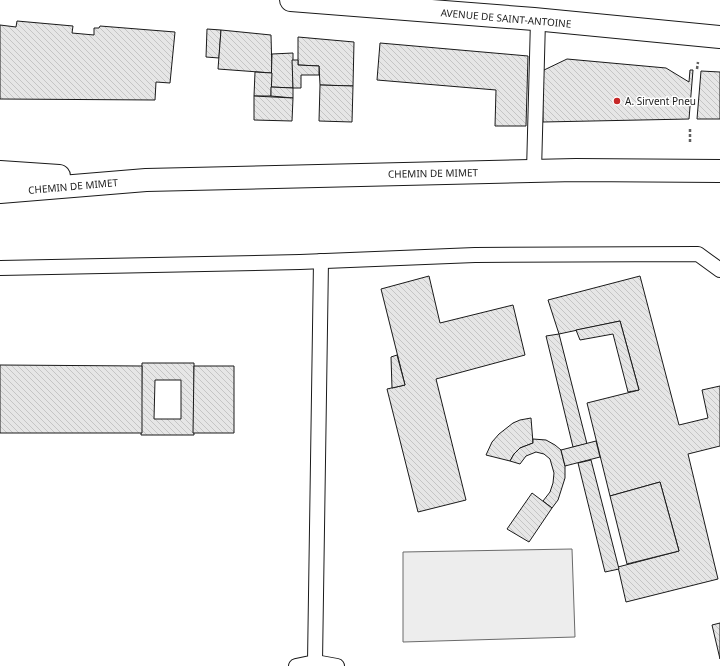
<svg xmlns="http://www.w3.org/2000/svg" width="720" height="666" viewBox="0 0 720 666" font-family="'Noto Sans',sans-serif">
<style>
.built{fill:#ededed;stroke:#6a6a6a}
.building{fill:url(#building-back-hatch);stroke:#1a1a1a;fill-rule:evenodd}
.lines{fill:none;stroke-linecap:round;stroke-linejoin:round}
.service-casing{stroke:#1a1a1a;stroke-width:16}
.minor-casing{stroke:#1a1a1a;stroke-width:24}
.secondary-casing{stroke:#1a1a1a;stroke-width:24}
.path{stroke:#5f5f5f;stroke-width:2.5;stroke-dasharray:3 2;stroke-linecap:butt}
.service{stroke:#fff;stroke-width:14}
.minor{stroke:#fff;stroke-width:22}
.secondary{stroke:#fff;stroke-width:22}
.poi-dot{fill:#c62828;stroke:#fff;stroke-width:1.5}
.labels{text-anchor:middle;stroke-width:3;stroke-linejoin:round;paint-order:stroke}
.street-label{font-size:10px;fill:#1a1a1a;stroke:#fff}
.poi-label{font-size:10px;fill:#1a1a1a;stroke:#fff;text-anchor:start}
</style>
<defs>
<pattern id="building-back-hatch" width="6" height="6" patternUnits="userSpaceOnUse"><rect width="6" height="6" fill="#e6e6e6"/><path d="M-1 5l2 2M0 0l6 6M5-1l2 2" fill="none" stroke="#c5c5c5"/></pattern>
</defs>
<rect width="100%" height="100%" fill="#fff"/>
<polygon class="built" points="572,549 575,637 403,642 403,552"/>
<g class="building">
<polygon points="17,21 73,26 72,33 94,35 94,28 99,28 100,26 175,32 170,83 156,82 155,100 0,99 0,25 16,27"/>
<polygon points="207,29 221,30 219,58 206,57"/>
<polygon points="221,30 271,35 272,73 218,69"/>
<polygon points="298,37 354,42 353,86 320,85 319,66 298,65"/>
<polygon points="380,43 528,56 526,126 495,126 496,90 377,80"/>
<polygon points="293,53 293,88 271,87 272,54"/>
<polygon points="567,59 666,68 689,82 690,70 693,70 689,119 543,122 542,71"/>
<polygon points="292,60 298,60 298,65 319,66 319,75 301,75 301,88 293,88"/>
<polygon points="701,71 720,72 720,119 697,119"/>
<polygon points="255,72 272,73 271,96 254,96"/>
<polygon points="320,85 353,86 352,122 319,121"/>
<polygon points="271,87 293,88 293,98 271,96"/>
<polygon points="254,96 293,98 292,121 254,120"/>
<polygon points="429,276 440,323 513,305 525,355 436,379 466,500 418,512 387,389 405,385 381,289"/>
<polygon points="640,276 679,425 708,418 702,390 720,386 720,446 688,454 718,579 626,602 618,567 679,551 660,482 610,496 587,403 639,390 620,321 559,334 548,300"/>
<polygon points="620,321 639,390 628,392 613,334 580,340 576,330"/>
<polygon points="559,334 587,444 573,447 546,336"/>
<polygon points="397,355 405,385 392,388 391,357"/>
<path d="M142,363h52v72h-53zM155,380h26v39h-27z"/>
<polygon points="0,365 142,366 142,433 0,433"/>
<polygon points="194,366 234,366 234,433 193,433"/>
<polygon points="531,418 533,443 520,448 514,454 510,461 486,455 492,442 499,434 513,423 520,420"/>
<polygon points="533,439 546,440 555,445 561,450 565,466 565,478 558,500 552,508 543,501 550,492 553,483 554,473 550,459 544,454 536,452 526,456 520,464 510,461 514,454 520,448 533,443"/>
<polygon points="596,441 600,457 565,466 561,450"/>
<polygon points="591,460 619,569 605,572 578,463"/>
<polygon points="660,482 679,551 627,564 610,496"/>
<polygon points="532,493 552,508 529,542 507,529"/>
<polygon points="720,623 720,659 712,625"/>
</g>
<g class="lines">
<g class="service-casing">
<g id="service">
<polyline points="534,171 538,20"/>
<polyline points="0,268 300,262 475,255 698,254 720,270"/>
<polyline points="315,662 337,666"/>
<polyline points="296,666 315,662 321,261"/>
</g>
</g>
<g class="minor-casing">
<g id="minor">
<polyline points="0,172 59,176"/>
<polyline points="0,192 146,180 576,170 720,171"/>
</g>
</g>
<g class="secondary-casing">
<polyline id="secondary" points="291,0 534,19 720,37"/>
</g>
<g class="path">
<polyline points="697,69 698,62"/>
<polyline points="690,142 690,128"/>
</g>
<use href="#service" class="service"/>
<use href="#minor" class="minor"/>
<use href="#secondary" class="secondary"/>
</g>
<circle class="poi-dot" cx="617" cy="101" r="4"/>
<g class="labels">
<g class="street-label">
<text transform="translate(506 18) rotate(5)" y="4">AVENUE DE SAINT-ANTOINE</text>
<text transform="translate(433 173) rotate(-1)" y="4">CHEMIN DE MIMET</text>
<text transform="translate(73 186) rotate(-5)" y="4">CHEMIN DE MIMET</text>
</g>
<g class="poi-label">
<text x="625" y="105">A. Sirvent Pneu</text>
</g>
</g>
</svg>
